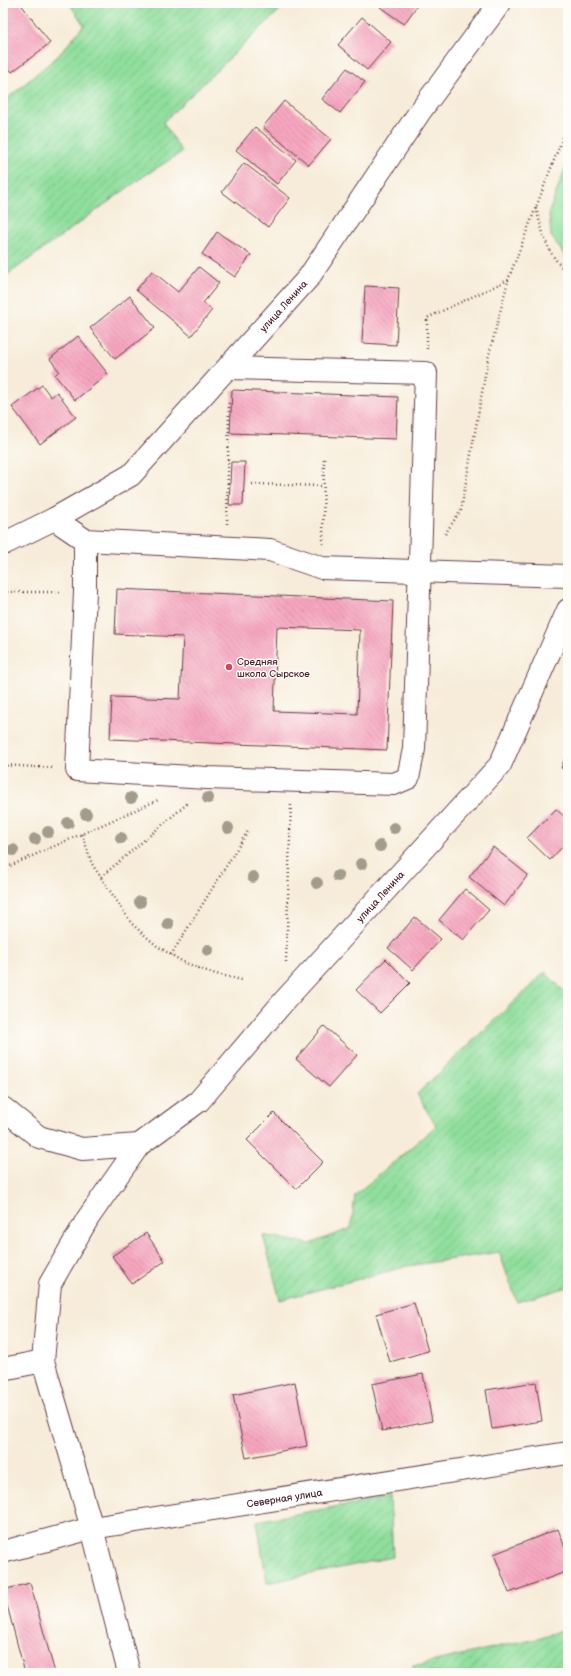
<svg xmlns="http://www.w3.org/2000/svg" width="571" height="1676" viewBox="0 0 571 1676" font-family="'Balsamiq Sans',sans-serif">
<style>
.park{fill:#8fde9c;stroke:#6c7e64}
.garden{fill:url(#garden-furrows);stroke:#6c7e64}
.building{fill:url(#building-back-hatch);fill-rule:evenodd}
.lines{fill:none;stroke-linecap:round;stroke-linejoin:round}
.minor-casing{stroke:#643e45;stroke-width:24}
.path{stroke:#643e45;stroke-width:2.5;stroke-dasharray:1 3;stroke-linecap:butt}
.minor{stroke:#fff;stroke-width:22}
.tree{fill:#a39b8c}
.poi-dot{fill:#d1495b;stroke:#fdfcf7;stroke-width:1.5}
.labels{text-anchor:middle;stroke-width:3;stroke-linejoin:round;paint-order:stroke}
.street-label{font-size:10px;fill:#4a1f2b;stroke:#fdfcf7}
.poi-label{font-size:10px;fill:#4a1f2b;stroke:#fdfcf7;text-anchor:start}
</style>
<defs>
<pattern id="garden-furrows" width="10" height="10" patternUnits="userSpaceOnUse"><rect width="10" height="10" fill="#8fde9c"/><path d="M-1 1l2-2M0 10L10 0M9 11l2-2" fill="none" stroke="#7dbe87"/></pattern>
<pattern id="building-back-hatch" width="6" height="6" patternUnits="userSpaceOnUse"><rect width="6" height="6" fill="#f6a6bf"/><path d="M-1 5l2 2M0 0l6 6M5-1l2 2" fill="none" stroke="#d48ea4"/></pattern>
</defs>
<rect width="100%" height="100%" fill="#fdfcf7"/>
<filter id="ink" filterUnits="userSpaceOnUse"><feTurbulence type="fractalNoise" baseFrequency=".025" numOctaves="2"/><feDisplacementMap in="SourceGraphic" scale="8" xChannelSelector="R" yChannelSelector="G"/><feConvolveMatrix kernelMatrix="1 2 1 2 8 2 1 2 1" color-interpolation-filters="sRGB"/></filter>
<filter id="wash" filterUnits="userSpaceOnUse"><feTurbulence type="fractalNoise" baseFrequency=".012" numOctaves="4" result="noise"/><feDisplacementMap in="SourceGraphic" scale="16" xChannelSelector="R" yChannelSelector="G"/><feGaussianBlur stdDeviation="0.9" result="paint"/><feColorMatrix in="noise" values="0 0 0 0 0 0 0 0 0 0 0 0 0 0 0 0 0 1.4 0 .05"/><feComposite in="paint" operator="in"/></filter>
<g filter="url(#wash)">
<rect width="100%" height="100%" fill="#f7ecd9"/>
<polygon class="park" points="568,161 568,260 551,236 549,212"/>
<g class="garden">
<polygon points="69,3 287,3 163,122 182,152 144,176 3,278 3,102 58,56 84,25"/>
<polygon points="545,972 568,995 568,1287 517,1302 499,1252 408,1266 280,1300 263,1235 310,1244 351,1228 355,1195 436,1126 417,1094"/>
<polygon points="390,1497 393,1557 267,1583 257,1521"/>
<polygon points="568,1628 568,1673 414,1673 413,1666 541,1637"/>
</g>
<g id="blocks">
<g class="building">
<polygon points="3,3 20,3 50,43 12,72 3,61"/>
<polygon points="383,3 419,3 404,24 380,7"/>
<polygon points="362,17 391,42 367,70 338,45"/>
<polygon points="347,68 365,82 340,113 322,99"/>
<polygon points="284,101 331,139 309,165 263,127"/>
<polygon points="255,127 296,160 277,184 236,150"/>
<polygon points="244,163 290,198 268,227 222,192"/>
<polygon points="217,232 251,255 235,277 202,254"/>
<polygon points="199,267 219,283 203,303 212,310 191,336 136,290 152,271 178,292"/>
<polygon points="365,286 399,288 396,345 362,343"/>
<polygon points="130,296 155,328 115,359 90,328"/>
<polygon points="78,336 108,374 75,400 55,375 59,371 50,359"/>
<polygon points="42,385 51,397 57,392 76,417 40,444 12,407"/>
<polygon points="232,390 398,397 396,439 230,433"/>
<polygon points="231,462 245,462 243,505 229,505"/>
<path d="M117,589l276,12 -6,149 -277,-11 2,-42 68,2 3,-62 -68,-3zM277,627l83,3 -3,84 -83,-3z"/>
<polygon points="568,750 568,771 561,768"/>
<polygon points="556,809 568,820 568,841 550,860 527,838"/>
<polygon points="493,847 528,875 504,906 469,877"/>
<polygon points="465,889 489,910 463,940 439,920"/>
<polygon points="415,917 441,939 413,970 388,948"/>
<polygon points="386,959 410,983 380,1013 356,990"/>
<polygon points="324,1026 357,1055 329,1087 296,1059"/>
<polygon points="274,1113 323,1162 296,1189 247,1140"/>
<polygon points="146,1233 165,1261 132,1284 112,1256"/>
<polygon points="414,1303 428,1351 390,1362 376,1314"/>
<polygon points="423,1374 432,1421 382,1431 372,1384"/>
<polygon points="295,1382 307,1446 246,1458 233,1395"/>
<polygon points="536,1382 542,1421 492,1429 486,1390"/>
<polygon points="558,1529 568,1556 568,1571 509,1593 494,1554"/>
<polygon points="30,1583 55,1673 25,1673 3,1590"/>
</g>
</g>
</g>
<g filter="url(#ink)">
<use href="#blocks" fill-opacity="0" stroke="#643e45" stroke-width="1"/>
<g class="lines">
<g class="minor-casing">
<g id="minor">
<polyline points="54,519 85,540 270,550 322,568 568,576"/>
<polyline points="85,540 85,592 77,770 207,778 394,784 408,778 414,749 426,373 228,368"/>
<path id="s1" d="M3,544l51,-25 77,-44 178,-198 110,-164 81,-110"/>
<polyline points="3,1108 39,1137 82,1149 139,1145"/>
<polyline points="3,1369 43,1361"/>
<path id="s2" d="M3,1552l89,-24 476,-75"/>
<path id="s3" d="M129,1673l-37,-145 -49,-167 7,-77 38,-66 51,-73 60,-44 86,-101 215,-235 68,-155"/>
</g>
</g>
<g class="path">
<path d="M536,208c7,26 11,47 32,65"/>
<polyline points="427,349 427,318 508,280 568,124"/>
<polyline points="252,484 324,486"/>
<polyline points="227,524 229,401"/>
<polyline points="445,534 461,510 488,359 508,281"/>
<polyline points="323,544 324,456"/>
<polyline points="3,592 62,592"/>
<polyline points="3,765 54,768"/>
<polyline points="82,834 92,864 132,924 157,946 183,962 212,973 242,980"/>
<polyline points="3,869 158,800"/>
<polyline points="101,877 188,803"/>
<polyline points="171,955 248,831"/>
<polyline points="286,962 291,803"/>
</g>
<use href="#minor" class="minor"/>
</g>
<g class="tree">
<circle cx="131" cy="798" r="6"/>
<circle cx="208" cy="798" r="6"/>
<circle cx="86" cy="814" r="6"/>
<circle cx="68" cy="823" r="6"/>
<circle cx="228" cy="828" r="6"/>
<circle cx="394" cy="828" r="6"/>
<circle cx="48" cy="832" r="6"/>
<circle cx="121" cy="838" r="6"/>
<circle cx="35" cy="839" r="6"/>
<circle cx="380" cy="846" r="6"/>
<circle cx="13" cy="850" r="6"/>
<circle cx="361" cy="864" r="6"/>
<circle cx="338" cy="876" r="6"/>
<circle cx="253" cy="877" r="6"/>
<circle cx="317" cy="883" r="6"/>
<circle cx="140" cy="902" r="6"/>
<circle cx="168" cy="924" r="6"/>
<circle cx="208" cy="950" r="6"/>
</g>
</g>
<circle class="poi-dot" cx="229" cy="667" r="4"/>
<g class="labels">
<g class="street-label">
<text dy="4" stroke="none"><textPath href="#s1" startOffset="373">улица Ленина</textPath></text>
<text dy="4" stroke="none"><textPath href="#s3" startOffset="914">улица Ленина</textPath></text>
<text dy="4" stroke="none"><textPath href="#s2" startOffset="287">Северная улица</textPath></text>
</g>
<g class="poi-label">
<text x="237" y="665">Средняя<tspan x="237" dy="12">школа Сырское</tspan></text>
</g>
</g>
<rect width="571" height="1676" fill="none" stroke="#fdfcf7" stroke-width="16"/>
</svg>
